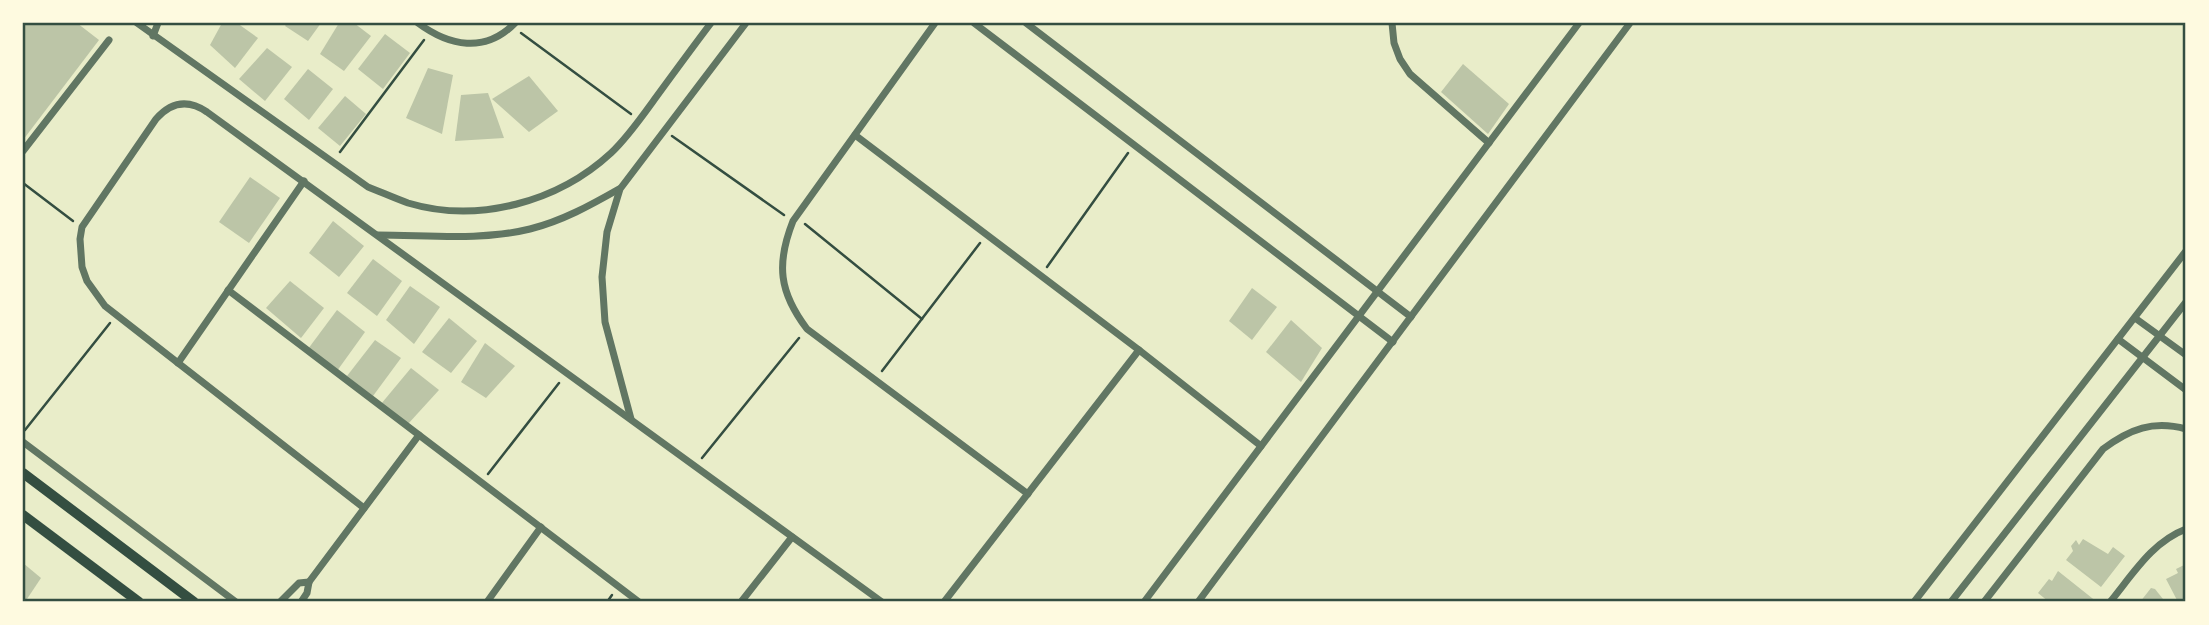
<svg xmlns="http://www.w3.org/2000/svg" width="2209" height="625" viewBox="0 0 2209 625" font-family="'Golos Text',sans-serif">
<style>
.building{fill:#bcc5a7}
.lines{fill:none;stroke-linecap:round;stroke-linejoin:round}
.path{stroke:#344e41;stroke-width:2.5}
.minor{stroke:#617663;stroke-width:7}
.secondary{stroke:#344e41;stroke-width:10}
.neatline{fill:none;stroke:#344e41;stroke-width:2.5}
</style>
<rect width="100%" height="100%" fill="#e9edc9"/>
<g class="building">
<polygon points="23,23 77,23 99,40 23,140"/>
<polygon points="222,23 237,23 258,38 235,68 210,45"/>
<polygon points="287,23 321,23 308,41 285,26"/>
<polygon points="339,23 354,23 371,36 344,71 320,54"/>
<polygon points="385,34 410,53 383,89 358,69"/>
<polygon points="267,48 292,67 265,101 239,79"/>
<polygon points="1463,64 1509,104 1488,134 1441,92"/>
<polygon points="428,68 453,75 442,134 406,118"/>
<polygon points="308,69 333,89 309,120 284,99"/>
<polygon points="529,76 558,111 529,132 492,99"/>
<polygon points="488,93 504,138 455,141 461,95"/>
<polygon points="345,96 366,114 340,146 318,128"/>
<polygon points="250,177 280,198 249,243 219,222"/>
<polygon points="333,221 364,246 339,277 309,253"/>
<polygon points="373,259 402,281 377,316 347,293"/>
<polygon points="290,281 324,308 301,338 266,308"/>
<polygon points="410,286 440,307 414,344 386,320"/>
<polygon points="1252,288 1277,307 1252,340 1229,321"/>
<polygon points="337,310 365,332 337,371 308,349"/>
<polygon points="449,318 477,341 451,373 422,352"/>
<polygon points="1291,320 1322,348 1301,382 1266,352"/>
<polygon points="375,340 401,358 373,396 347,376"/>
<polygon points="485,343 515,366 486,398 461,382"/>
<polygon points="411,368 439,390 408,424 381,404"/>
<polygon points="2083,539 2108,554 2113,547 2125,556 2101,587 2066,560 2073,551 2071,546 2076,540 2079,545"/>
<polygon points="23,563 41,578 25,602 23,602"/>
<polygon points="2186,564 2186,602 2178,602 2166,579 2178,573 2176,569"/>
<polygon points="2058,571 2097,602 2049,602 2038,593 2049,579 2052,581"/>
<polygon points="2151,588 2155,589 2163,599 2161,602 2140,602"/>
</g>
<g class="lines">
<g class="path">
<polyline points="521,33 631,114"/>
<polyline points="672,136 784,215"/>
<polyline points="340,152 424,40"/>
<polyline points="23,183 73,221"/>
<polyline points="805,224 922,319"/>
<polyline points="1047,267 1128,153"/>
<polyline points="882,371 980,243"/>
<polyline points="25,430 110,323"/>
<polyline points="702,458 799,338"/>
<polyline points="488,474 559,383"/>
<polyline points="607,602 612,595"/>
</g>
<g class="minor">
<path d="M137,23l231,164c13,5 26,11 40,16 70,21 150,-1 203,-50 16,-15 30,-35 43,-53 19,-26 38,-52 57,-77"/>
<path d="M418,23c31,23 67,31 97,0"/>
<path d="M935,23l-142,198c-17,43 -14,71 14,108l221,165"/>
<polyline points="974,23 1393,342"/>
<polyline points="1026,23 1411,317"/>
<polyline points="1392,23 1394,43 1400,59 1410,74 1489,143"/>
<polyline points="153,36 158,23"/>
<polyline points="855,135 1139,350 1261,446"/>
<polyline points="23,151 109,40"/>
<path d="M378,235c50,0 103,6 152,-6 32,-8 61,-24 89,-40"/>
<polyline points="228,290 639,602"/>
<polyline points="2135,318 2186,355"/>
<polyline points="2118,339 2186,390"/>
<polyline points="178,363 304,181"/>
<polyline points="631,419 605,322 602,277 607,232 620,189 746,23"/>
<polyline points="23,442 236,602"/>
<path d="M364,508l-259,-202 -18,-25 -5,-14 -2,-28 2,-12 74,-108c15,-17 32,-20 51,-7l675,490"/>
<polyline points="280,602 299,583 309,582"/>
<polyline points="301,602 307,593 309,582 419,435"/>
<polyline points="487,602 541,527"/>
<polyline points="741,602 792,537"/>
<polyline points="944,602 1139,350"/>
<polyline points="1144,602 1579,23"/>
<polyline points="1198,602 1630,23"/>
<polyline points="1914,602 2186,251"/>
<polyline points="1951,602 2186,302"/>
<path d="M1984,602l119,-153c27,-20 50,-29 83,-20"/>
<path d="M2110,602c23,-28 42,-60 76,-73"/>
</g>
<g class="secondary">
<polyline points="23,473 194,602"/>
<polyline points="23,515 139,602"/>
</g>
</g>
<rect width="2209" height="625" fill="none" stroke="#fefae0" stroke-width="49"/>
<rect x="24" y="24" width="2160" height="576" class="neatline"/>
</svg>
